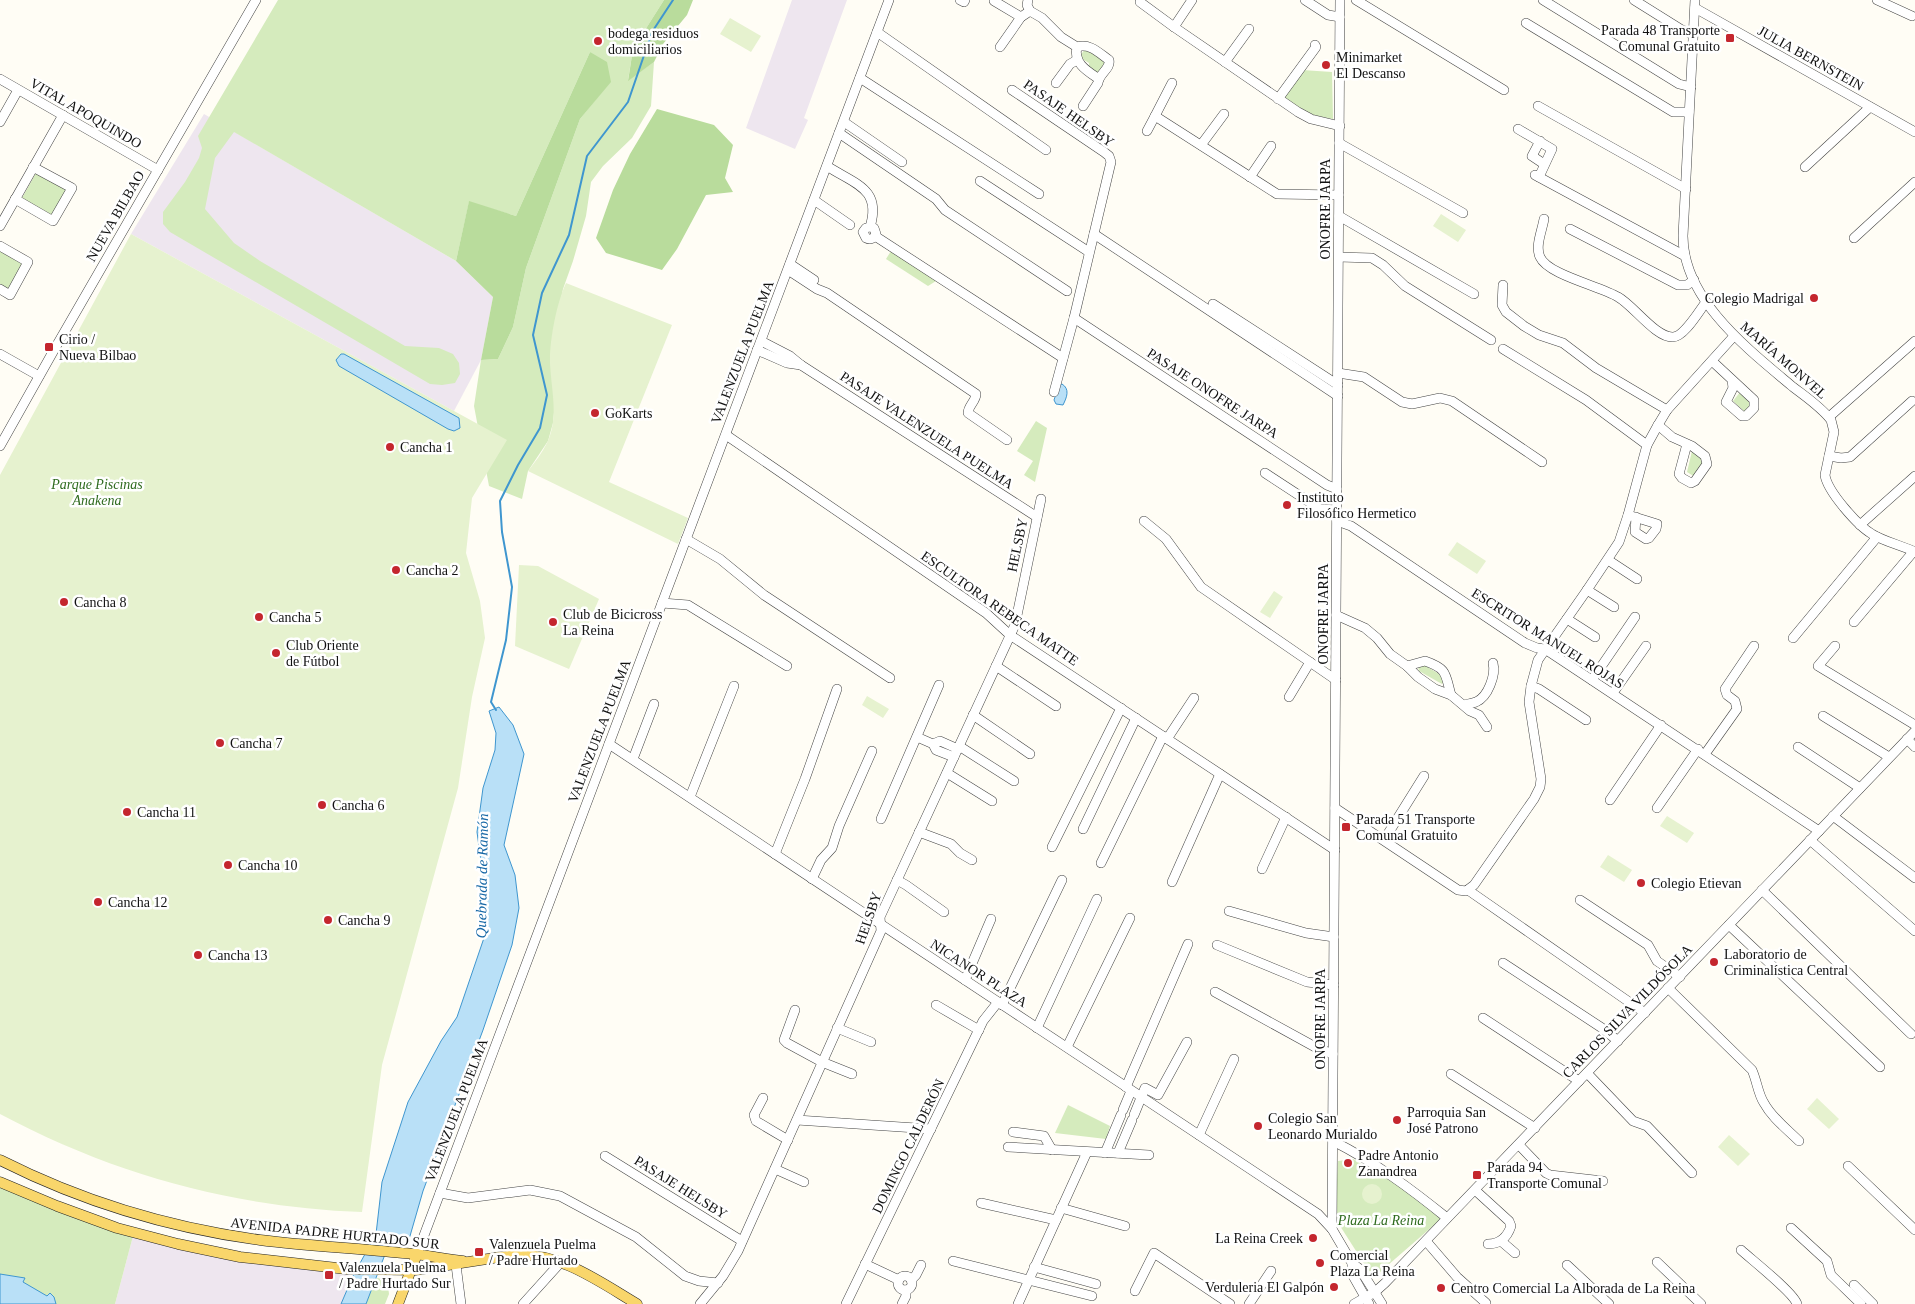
<svg xmlns="http://www.w3.org/2000/svg" width="1915" height="1304" viewBox="0 0 1915 1304" font-family="Georgia,serif">
<style>
.industrial{fill:#eee6ef}
.green{fill:#d5ebbd}
.forest{fill:#b9dc9c}
.pitch{fill:#e6f2cf}
.water{fill:#b9e0f7;stroke:#3f96cf}
.lines{fill:none;stroke-linecap:round;stroke-linejoin:round}
.stream{stroke:#3f96cf;stroke-width:2}
.minor-casing{stroke:#444;stroke-width:10}
.major-casing{stroke:#222;stroke-width:11}
.minor{stroke:#fff;stroke-width:9}
.major{stroke:#f9d66b;stroke-width:10}
.poi-dot{fill:#c4262e;stroke:#fff;stroke-width:2}
.labels{text-anchor:middle;stroke-width:5;stroke-linejoin:round;paint-order:stroke}
.poi-label{font-size:14px;fill:#111;stroke:#fff;text-anchor:start}
.street-label{font-size:14px;fill:#111;stroke:#fff}
.park-label{font-size:14px;font-style:italic;fill:#2f6b1f;stroke:#fff}
.water-label{font-size:15px;font-style:italic;fill:#1768a6;stroke:#fff}
</style>
<rect width="100%" height="100%" fill="#fffdf5"/>
<g class="industrial">
<polygon points="792,0 847,0 804,118 808,120 795,149 746,128"/>
<polygon points="204,114 456,261 493,297 481,360 454,411 131,234"/>
<polygon points="133,1236 250,1262 353,1276 341,1304 115,1304"/>
</g>
<g class="green">
<polygon points="278,0 664,0 633,49 628,80 654,62 651,106 632,138 603,166 591,182 586,216 573,261 563,289 550,358 555,402 553,423 548,441 528,471 522,499 489,486 474,406 481,360 498,359 513,327 526,268 580,119 610,82 590,52 516,216 469,202 456,261 234,132 215,158 205,209 234,243 260,261 405,346 439,348 453,354 459,363 460,374 455,383 442,385 430,384 170,232 163,224 163,212 185,182 199,158 202,148 198,136"/>
<polygon points="1086,48 1107,62 1099,74 1089,67 1089,63 1079,57"/>
<polygon points="1302,70 1332,72 1333,119 1312,115 1282,97"/>
<polygon points="36,173 68,191 54,216 22,198"/>
<polygon points="0,251 22,264 8,289 0,284"/>
<polygon points="891,251 936,281 928,286 886,259"/>
<polygon points="1741,391 1754,402 1745,412 1733,401"/>
<polygon points="1036,421 1047,428 1035,482 1024,475 1033,461 1017,451"/>
<polygon points="1692,451 1707,462 1695,477 1687,472"/>
<polygon points="1424,665 1446,678 1442,684 1419,671 1418,667"/>
<polygon points="1068,1105 1110,1126 1106,1139 1055,1133"/>
<polygon points="1353,1159 1403,1188 1441,1219 1380,1272 1372,1276 1335,1218 1338,1161"/>
<polygon points="0,1185 133,1236 115,1304 0,1304"/>
<polygon points="376,1278 387,1279 389,1294 385,1304 366,1304"/>
</g>
<g class="forest">
<polygon points="664,0 693,0 687,15 663,44 654,62 628,81 633,49"/>
<polygon points="590,52 607,62 611,82 580,119 526,268 513,327 498,359 481,360 493,297 456,261 469,201 516,216"/>
<polygon points="657,109 714,125 733,145 725,178 733,192 706,195 677,249 662,270 606,253 596,238 613,190 630,154"/>
</g>
<g class="pitch">
<polygon points="730,18 761,36 751,52 720,34"/>
<polygon points="1441,214 1466,230 1458,242 1433,226"/>
<path d="M131,234l376,206 -35,58 -6,55 14,48 5,37 -13,59 -14,91 -76,277 -20,147c-130,-5 -247,-37 -362,-98v-639z"/>
<path d="M566,283l106,42 -63,157 79,36 -10,26 -150,-73c7,-9 14,-18 19,-28 13,-28 3,-56 3,-84 0,-21 7,-57 16,-76z"/>
<polygon points="1457,542 1486,561 1477,574 1448,555"/>
<polygon points="519,565 538,566 599,599 569,669 515,646"/>
<polygon points="1274,591 1283,597 1270,618 1260,612"/>
<polygon points="867,696 889,709 883,718 862,705"/>
<polygon points="1667,816 1694,833 1687,843 1660,826"/>
<polygon points="1608,855 1632,870 1624,882 1600,867"/>
<polygon points="1817,1098 1839,1119 1829,1129 1807,1109"/>
<polygon points="1729,1135 1750,1154 1738,1166 1718,1147"/>
<circle cx="1372" cy="1194" r="10"/>
</g>
<g class="water">
<polygon points="341,354 344,354 459,418 460,428 454,431 448,429 339,366 336,360"/>
<path d="M1062,384c8,5 5,13 1,21l-7,-1 -2,-4 5,-15z"/>
<polygon points="499,707 513,725 524,754 504,845 515,875 519,908 512,945 483,1030 423,1191 410,1236 409,1238 393,1240 389,1244 366,1304 341,1304 353,1276 376,1234 382,1182 408,1102 441,1041 457,1017 486,932 483,876 477,832 483,788 495,750 496,733 489,711"/>
<polygon points="0,1274 25,1278 23,1282 47,1296 50,1293 54,1297 56,1304 0,1304"/>
</g>
<g class="lines">
<polyline class="stream" points="496,710 491,702 506,640 512,587 502,532 500,501 518,465 540,428 547,395 533,335 542,293 569,235 587,156 628,102 652,32 673,0"/>
<g class="minor-casing">
<g id="minor">
<polyline points="960,0 964,2 965,0"/>
<path d="M1028,0l-1,5 3,6 12,7 19,19 16,10c13,-4 22,6 32,13 2,9 -10,13 -11,23l-15,23"/>
<polyline points="1305,0 1328,15 1340,17"/>
<polyline points="1356,0 1504,90"/>
<polyline points="1543,0 1679,84 1691,87"/>
<polyline points="1634,0 1682,30 1693,34"/>
<path d="M1695,0l-12,236c0,64 66,114 110,151 13,10 28,20 38,33l3,12 -9,43c2,16 33,51 47,59 13,8 29,11 43,18"/>
<polyline points="1877,0 1912,16"/>
<polyline points="994,1 1021,17"/>
<polyline points="1140,2 1174,27 1298,112 1311,119 1340,126"/>
<polyline points="1695,8 1915,132"/>
<polyline points="1526,23 1673,112 1689,112"/>
<polyline points="1174,27 1192,0"/>
<polyline points="877,32 1046,150"/>
<polyline points="1000,47 1021,17 1030,11"/>
<path d="M1077,47c-4,16 10,24 22,32"/>
<polyline points="1225,62 1249,29"/>
<polyline points="860,78 1039,194"/>
<polyline points="0,79 158,170"/>
<polyline points="1056,83 1070,64 1077,60"/>
<polyline points="1172,83 1155,116 1277,194 1339,195"/>
<polyline points="1012,90 1104,152 1109,156 1111,162 1074,318 1054,392"/>
<polyline points="1278,99 1316,47 1315,45"/>
<polyline points="1538,106 1686,189"/>
<polyline points="0,122 18,90"/>
<polyline points="844,122 902,162"/>
<polyline points="1518,129 1552,149 1539,177"/>
<polyline points="1147,131 1155,116"/>
<polyline points="839,133 936,199 945,210 1067,291"/>
<polyline points="1540,141 1532,156 1544,164"/>
<polyline points="1339,143 1463,213"/>
<polyline points="1201,145 1224,114"/>
<path d="M827,166c27,18 55,22 43,61l-4,1 -3,4 3,6c4,2 8,1 10,-4l-2,-6 -4,-1"/>
<polyline points="1805,167 1870,107"/>
<polyline points="1535,175 1685,256"/>
<polyline points="1250,177 1271,146"/>
<polyline points="980,181 1089,252"/>
<polyline points="15,199 53,221 72,188 33,167"/>
<polyline points="814,200 850,225"/>
<polyline points="1339,216 1474,294"/>
<path d="M1544,219c-2,12 -9,27 -4,38 8,18 60,29 78,40 15,8 38,41 55,40 11,0 26,-26 33,-35"/>
<polyline points="0,226 63,115"/>
<polyline points="1570,229 1678,285 1687,285 1694,280"/>
<polyline points="1094,234 1338,396"/>
<polyline points="875,236 1063,358"/>
<polyline points="1854,238 1915,182"/>
<polyline points="0,246 28,262 10,295 0,289"/>
<polyline points="1339,257 1372,258 1383,265 1405,286 1491,340"/>
<polyline points="790,264 814,280"/>
<path d="M788,270l29,19 10,4 149,101c0,7 -8,12 -8,19l39,27"/>
<polyline points="1503,285 1502,305 1506,312 1524,326 1539,335 1563,343 1596,368 1667,410"/>
<polyline points="1213,304 1338,385"/>
<polyline points="1074,318 1327,485 1337,489"/>
<polyline points="761,341 790,356 801,365 1037,517"/>
<polyline points="1503,349 1586,400 1647,445"/>
<polyline points="757,350 787,363 801,365"/>
<polyline points="0,354 39,376"/>
<polyline points="1712,361 1754,400 1754,408 1746,416 1742,416 1726,402 1733,388 1732,380"/>
<polyline points="1338,373 1364,377 1402,402 1412,404 1440,398 1452,401 1542,462"/>
<polyline points="1829,417 1915,341"/>
<polyline points="1658,425 1672,437 1692,446 1705,456 1707,464 1695,481 1691,483 1682,478 1679,474 1687,444"/>
<polyline points="726,435 986,613 1010,635 1335,850"/>
<polyline points="0,446 54,350 256,0"/>
<polyline points="1829,456 1841,458 1850,457 1912,401"/>
<polyline points="1265,473 1320,509 1337,510"/>
<polyline points="1628,515 1657,524 1656,529 1649,538 1646,539 1635,532 1636,517"/>
<polyline points="1144,521 1166,539 1201,587 1336,680"/>
<polyline points="1337,521 1351,526 1525,643 1537,648 1545,649 1819,831"/>
<polyline points="1860,525 1915,476"/>
<polyline points="686,539 720,559 764,595 890,678"/>
<polyline points="1608,560 1637,579"/>
<polyline points="1587,590 1614,607"/>
<polyline points="662,603 688,605 787,666"/>
<polyline points="1336,615 1365,628 1377,638 1390,654 1407,666 1418,677 1435,689 1451,695 1470,711 1479,715 1487,727"/>
<polyline points="1567,619 1595,637"/>
<polyline points="1854,622 1914,551"/>
<polyline points="1793,638 1877,537"/>
<polyline points="1835,646 1818,666 1915,725"/>
<polyline points="996,666 1056,706"/>
<path d="M1407,666l18,-5c23,8 20,13 26,34"/>
<polyline points="1592,680 1635,617"/>
<polyline points="1531,686 1539,689 1586,720"/>
<polyline points="1613,693 1646,646"/>
<polyline points="1289,697 1310,662"/>
<path d="M1464,705c4,-1 9,-2 12,-3 12,-5 20,-27 17,-39"/>
<polyline points="973,715 1030,754"/>
<polyline points="1823,716 1889,757"/>
<polyline points="917,737 933,744 936,750 954,757"/>
<polyline points="1167,739 1194,698"/>
<polyline points="1907,739 1915,747"/>
<polyline points="609,744 1318,1214 1332,1229 1352,1263 1360,1269 1382,1304"/>
<polyline points="933,744 940,741 958,749"/>
<polyline points="959,746 1014,781"/>
<polyline points="1798,747 1860,788"/>
<polyline points="1705,754 1737,709 1735,701 1727,695 1725,689 1754,646"/>
<polyline points="633,759 654,704"/>
<polyline points="947,773 992,801"/>
<polyline points="690,797 734,686"/>
<polyline points="1610,800 1661,725"/>
<polyline points="1335,808 1458,890 1466,891 1474,885 1534,799 1540,787 1541,779 1529,702 1531,686 1538,660 1587,590 1619,542 1628,515 1647,445 1658,425 1667,410 1734,336"/>
<polyline points="1657,808 1698,749"/>
<polyline points="1833,816 1915,878"/>
<polyline points="881,819 939,685"/>
<polyline points="1083,829 1136,718"/>
<polyline points="919,832 951,844 960,853 972,860"/>
<polyline points="1384,840 1424,776"/>
<polyline points="1810,840 1915,931"/>
<polyline points="1052,847 1121,708"/>
<polyline points="775,854 805,779 837,689"/>
<polyline points="1101,863 1163,736"/>
<polyline points="1262,869 1286,817"/>
<polyline points="812,879 821,860 832,848 839,826 872,751"/>
<polyline points="897,880 906,885 944,912"/>
<polyline points="1172,882 1220,774"/>
<polyline points="1468,890 1645,1013"/>
<polyline points="1762,890 1911,1034"/>
<polyline points="1580,900 1648,945 1657,961 1680,977"/>
<polyline points="1229,911 1306,933 1334,937"/>
<polyline points="1729,925 1880,1067"/>
<polyline points="1217,945 1307,982 1334,985"/>
<polyline points="1503,963 1602,1028 1618,1041"/>
<polyline points="965,980 991,919"/>
<path d="M1668,988l84,82c5,11 6,24 12,33 8,15 23,26 35,38"/>
<polyline points="1215,992 1317,1048 1333,1054"/>
<polyline points="936,1005 979,1030"/>
<polyline points="1002,1005 1062,880"/>
<polyline points="795,1010 784,1040 787,1043 822,1062 852,1074"/>
<polyline points="1483,1018 1579,1081"/>
<polyline points="837,1028 871,1042"/>
<polyline points="1037,1028 1097,899"/>
<polyline points="1067,1047 1130,918"/>
<polyline points="1587,1073 1633,1121 1647,1126 1692,1173"/>
<polyline points="1451,1074 1535,1128"/>
<polyline points="1126,1087 1188,944"/>
<polyline points="763,1098 754,1115 756,1121 788,1140"/>
<polyline points="1123,1110 1131,1091"/>
<polyline points="1134,1115 1145,1088 1158,1095 1187,1042"/>
<polyline points="797,1120 931,1129"/>
<polyline points="1013,1132 1044,1136 1052,1150"/>
<polyline points="1199,1135 1234,1059"/>
<path d="M1333,1141c43,22 77,47 114,77"/>
<polyline points="1519,1145 1546,1173 1550,1175 1603,1181"/>
<polyline points="1008,1147 1149,1155"/>
<polyline points="1105,1153 1121,1115"/>
<polyline points="1118,1153 1132,1120"/>
<polyline points="605,1156 742,1241"/>
<polyline points="1848,1166 1915,1230"/>
<polyline points="775,1169 804,1182"/>
<path d="M1475,1190l34,31 2,5c-4,12 -12,18 -23,18"/>
<polyline points="440,1193 468,1198 530,1190 560,1196 636,1237 685,1276 699,1281 718,1283"/>
<polyline points="981,1203 1056,1220"/>
<polyline points="1061,1208 1125,1226"/>
<polyline points="1791,1228 1827,1261 1831,1275 1861,1304"/>
<polyline points="1332,1229 1340,0"/>
<polyline points="1426,1241 1457,1277 1486,1303"/>
<polyline points="1501,1241 1515,1253"/>
<path d="M1741,1250c11,10 53,43 56,54"/>
<polyline points="417,1254 889,0"/>
<polyline points="953,1261 1092,1296"/>
<polyline points="1657,1262 1701,1304"/>
<polyline points="1352,1263 1352,1274 1369,1304"/>
<polyline points="865,1264 899,1280"/>
<polyline points="456,1265 461,1304"/>
<polyline points="1567,1265 1609,1304"/>
<polyline points="1034,1267 1096,1284"/>
<circle cx="905" cy="1283" r="7"/>
<polyline points="911,1280 916,1275 921,1265"/>
<polyline points="1854,1285 1873,1304"/>
<polyline points="1135,1291 1154,1253 1230,1304"/>
<polyline points="523,1304 561,1262"/>
<polyline points="700,1304 723,1276 738,1251 881,931 880,917 1015,625 1041,499"/>
<polyline points="846,1304 983,1021 998,1002"/>
<polyline points="902,1304 906,1296 906,1290"/>
<polyline points="1018,1304 1087,1152"/>
<polyline points="1249,1304 1271,1271"/>
<polyline points="1354,1304 1375,1292 1385,1283 1915,731"/>
</g>
</g>
<g class="major-casing">
<g id="major">
<path d="M0,1160c81,41 170,68 260,80 47,6 95,8 143,13 20,1 40,6 60,8"/>
<path d="M0,1182l57,24 60,22 61,16 62,13 106,12 70,1 97,-15c45,-4 87,27 124,49"/>
<polyline points="398,1304 417,1254"/>
</g>
</g>
<use href="#minor" class="minor"/>
<use href="#major" class="major"/>
</g>
<g class="poi-dot">
<rect x="1725" y="33" width="10" height="10" rx="2.5"/>
<circle cx="598" cy="41" r="5"/>
<circle cx="1326" cy="65" r="5"/>
<circle cx="1814" cy="298" r="5"/>
<rect x="44" y="342" width="10" height="10" rx="2.5"/>
<circle cx="595" cy="413" r="5"/>
<circle cx="390" cy="447" r="5"/>
<circle cx="1287" cy="505" r="5"/>
<circle cx="396" cy="570" r="5"/>
<circle cx="64" cy="602" r="5"/>
<circle cx="259" cy="617" r="5"/>
<circle cx="553" cy="622" r="5"/>
<circle cx="276" cy="653" r="5"/>
<circle cx="220" cy="743" r="5"/>
<circle cx="322" cy="805" r="5"/>
<circle cx="127" cy="812" r="5"/>
<rect x="1341" y="822" width="10" height="10" rx="2.5"/>
<circle cx="228" cy="865" r="5"/>
<circle cx="1641" cy="883" r="5"/>
<circle cx="98" cy="902" r="5"/>
<circle cx="328" cy="920" r="5"/>
<circle cx="198" cy="955" r="5"/>
<circle cx="1714" cy="962" r="5"/>
<circle cx="1397" cy="1120" r="5"/>
<circle cx="1258" cy="1126" r="5"/>
<circle cx="1348" cy="1163" r="5"/>
<rect x="1472" y="1170" width="10" height="10" rx="2.5"/>
<circle cx="1313" cy="1238" r="5"/>
<rect x="474" y="1247" width="10" height="10" rx="2.5"/>
<circle cx="1320" cy="1263" r="5"/>
<rect x="324" y="1270" width="10" height="10" rx="2.5"/>
<circle cx="1334" cy="1287" r="5"/>
<circle cx="1441" cy="1288" r="5"/>
</g>
<g class="labels">
<g class="poi-label">
<text x="1720" y="35" text-anchor="end">Parada 48 Transporte<tspan x="1720" dy="16">Comunal Gratuito</tspan></text>
<text x="608" y="38">bodega residuos<tspan x="608" dy="16">domiciliarios</tspan></text>
<text x="1336" y="62">Minimarket<tspan x="1336" dy="16">El Descanso</tspan></text>
<text x="1804" y="303" text-anchor="end">Colegio Madrigal</text>
<text x="59" y="344">Cirio /<tspan x="59" dy="16">Nueva Bilbao</tspan></text>
<text x="605" y="418">GoKarts</text>
<text x="400" y="452">Cancha 1</text>
<text x="1297" y="502">Instituto<tspan x="1297" dy="16">Filosófico Hermetico</tspan></text>
<text x="406" y="575">Cancha 2</text>
<text x="74" y="607">Cancha 8</text>
<text x="563" y="619">Club de Bicicross<tspan x="563" dy="16">La Reina</tspan></text>
<text x="269" y="622">Cancha 5</text>
<text x="286" y="650">Club Oriente<tspan x="286" dy="16">de Fútbol</tspan></text>
<text x="230" y="748">Cancha 7</text>
<text x="332" y="810">Cancha 6</text>
<text x="137" y="817">Cancha 11</text>
<text x="1356" y="824">Parada 51 Transporte<tspan x="1356" dy="16">Comunal Gratuito</tspan></text>
<text x="238" y="870">Cancha 10</text>
<text x="1651" y="888">Colegio Etievan</text>
<text x="108" y="907">Cancha 12</text>
<text x="338" y="925">Cancha 9</text>
<text x="1724" y="959">Laboratorio de<tspan x="1724" dy="16">Criminalística Central</tspan></text>
<text x="208" y="960">Cancha 13</text>
<text x="1407" y="1117">Parroquia San<tspan x="1407" dy="16">José Patrono</tspan></text>
<text x="1268" y="1123">Colegio San<tspan x="1268" dy="16">Leonardo Murialdo</tspan></text>
<text x="1358" y="1160">Padre Antonio<tspan x="1358" dy="16">Zanandrea</tspan></text>
<text x="1487" y="1172">Parada 94<tspan x="1487" dy="16">Transporte Comunal</tspan></text>
<text x="1303" y="1243" text-anchor="end">La Reina Creek</text>
<text x="489" y="1249">Valenzuela Puelma<tspan x="489" dy="16">/ Padre Hurtado</tspan></text>
<text x="1330" y="1260">Comercial<tspan x="1330" dy="16">Plaza La Reina</tspan></text>
<text x="339" y="1272">Valenzuela Puelma<tspan x="339" dy="16">/ Padre Hurtado Sur</tspan></text>
<text x="1324" y="1292" text-anchor="end">Verduleria El Galpón</text>
<text x="1451" y="1293">Centro Comercial La Alborada de La Reina</text>
</g>
<g class="street-label">
<text transform="translate(1811 58) rotate(29)" y="5">JULIA BERNSTEIN</text>
<text transform="translate(86 113) rotate(30)" y="5">VITAL APOQUINDO</text>
<text transform="translate(1069 113) rotate(35)" y="5">PASAJE HELSBY</text>
<text transform="translate(1325 209) rotate(-90)" y="5">ONOFRE JARPA</text>
<text transform="translate(115 216) rotate(-60)" y="5">NUEVA BILBAO</text>
<text transform="translate(742 352) rotate(-69)" y="5">VALENZUELA PUELMA</text>
<text transform="translate(1784 360) rotate(41)" y="5">MARÍA MONVEL</text>
<text transform="translate(1213 393) rotate(33)" y="5">PASAJE ONOFRE JARPA</text>
<text transform="translate(927 430) rotate(33)" y="5">PASAJE VALENZUELA PUELMA</text>
<text transform="translate(1017 545) rotate(-78)" y="5">HELSBY</text>
<text transform="translate(1000 608) rotate(35)" y="5">ESCULTORA REBECA MATTE</text>
<text transform="translate(1323 614) rotate(-90)" y="5">ONOFRE JARPA</text>
<text transform="translate(1548 638) rotate(32)" y="5">ESCRITOR MANUEL ROJAS</text>
<text transform="translate(599 731) rotate(-69)" y="5">VALENZUELA PUELMA</text>
<text transform="translate(868 918) rotate(-71)" y="5">HELSBY</text>
<text transform="translate(979 973) rotate(33)" y="5">NICANOR PLAZA</text>
<text transform="translate(1627 1011) rotate(-46)" y="5">CARLOS SILVA VILDÓSOLA</text>
<text transform="translate(1320 1019) rotate(-90)" y="5">ONOFRE JARPA</text>
<text transform="translate(456 1110) rotate(-69)" y="5">VALENZUELA PUELMA</text>
<text transform="translate(908 1146) rotate(-64)" y="5">DOMINGO CALDERÓN</text>
<text transform="translate(681 1187) rotate(32)" y="5">PASAJE HELSBY</text>
<text transform="translate(335 1233) rotate(6)" y="5">AVENIDA PADRE HURTADO SUR</text>
</g>
<g class="park-label">
<text x="97" y="489">Parque Piscinas<tspan x="97" dy="16">Anakena</tspan></text>
<text x="1381" y="1225">Plaza La Reina</text>
</g>
<g class="water-label">
<text transform="translate(482 876) rotate(-89)" y="5">Quebrada de Ramón</text>
</g>
</g>
</svg>
